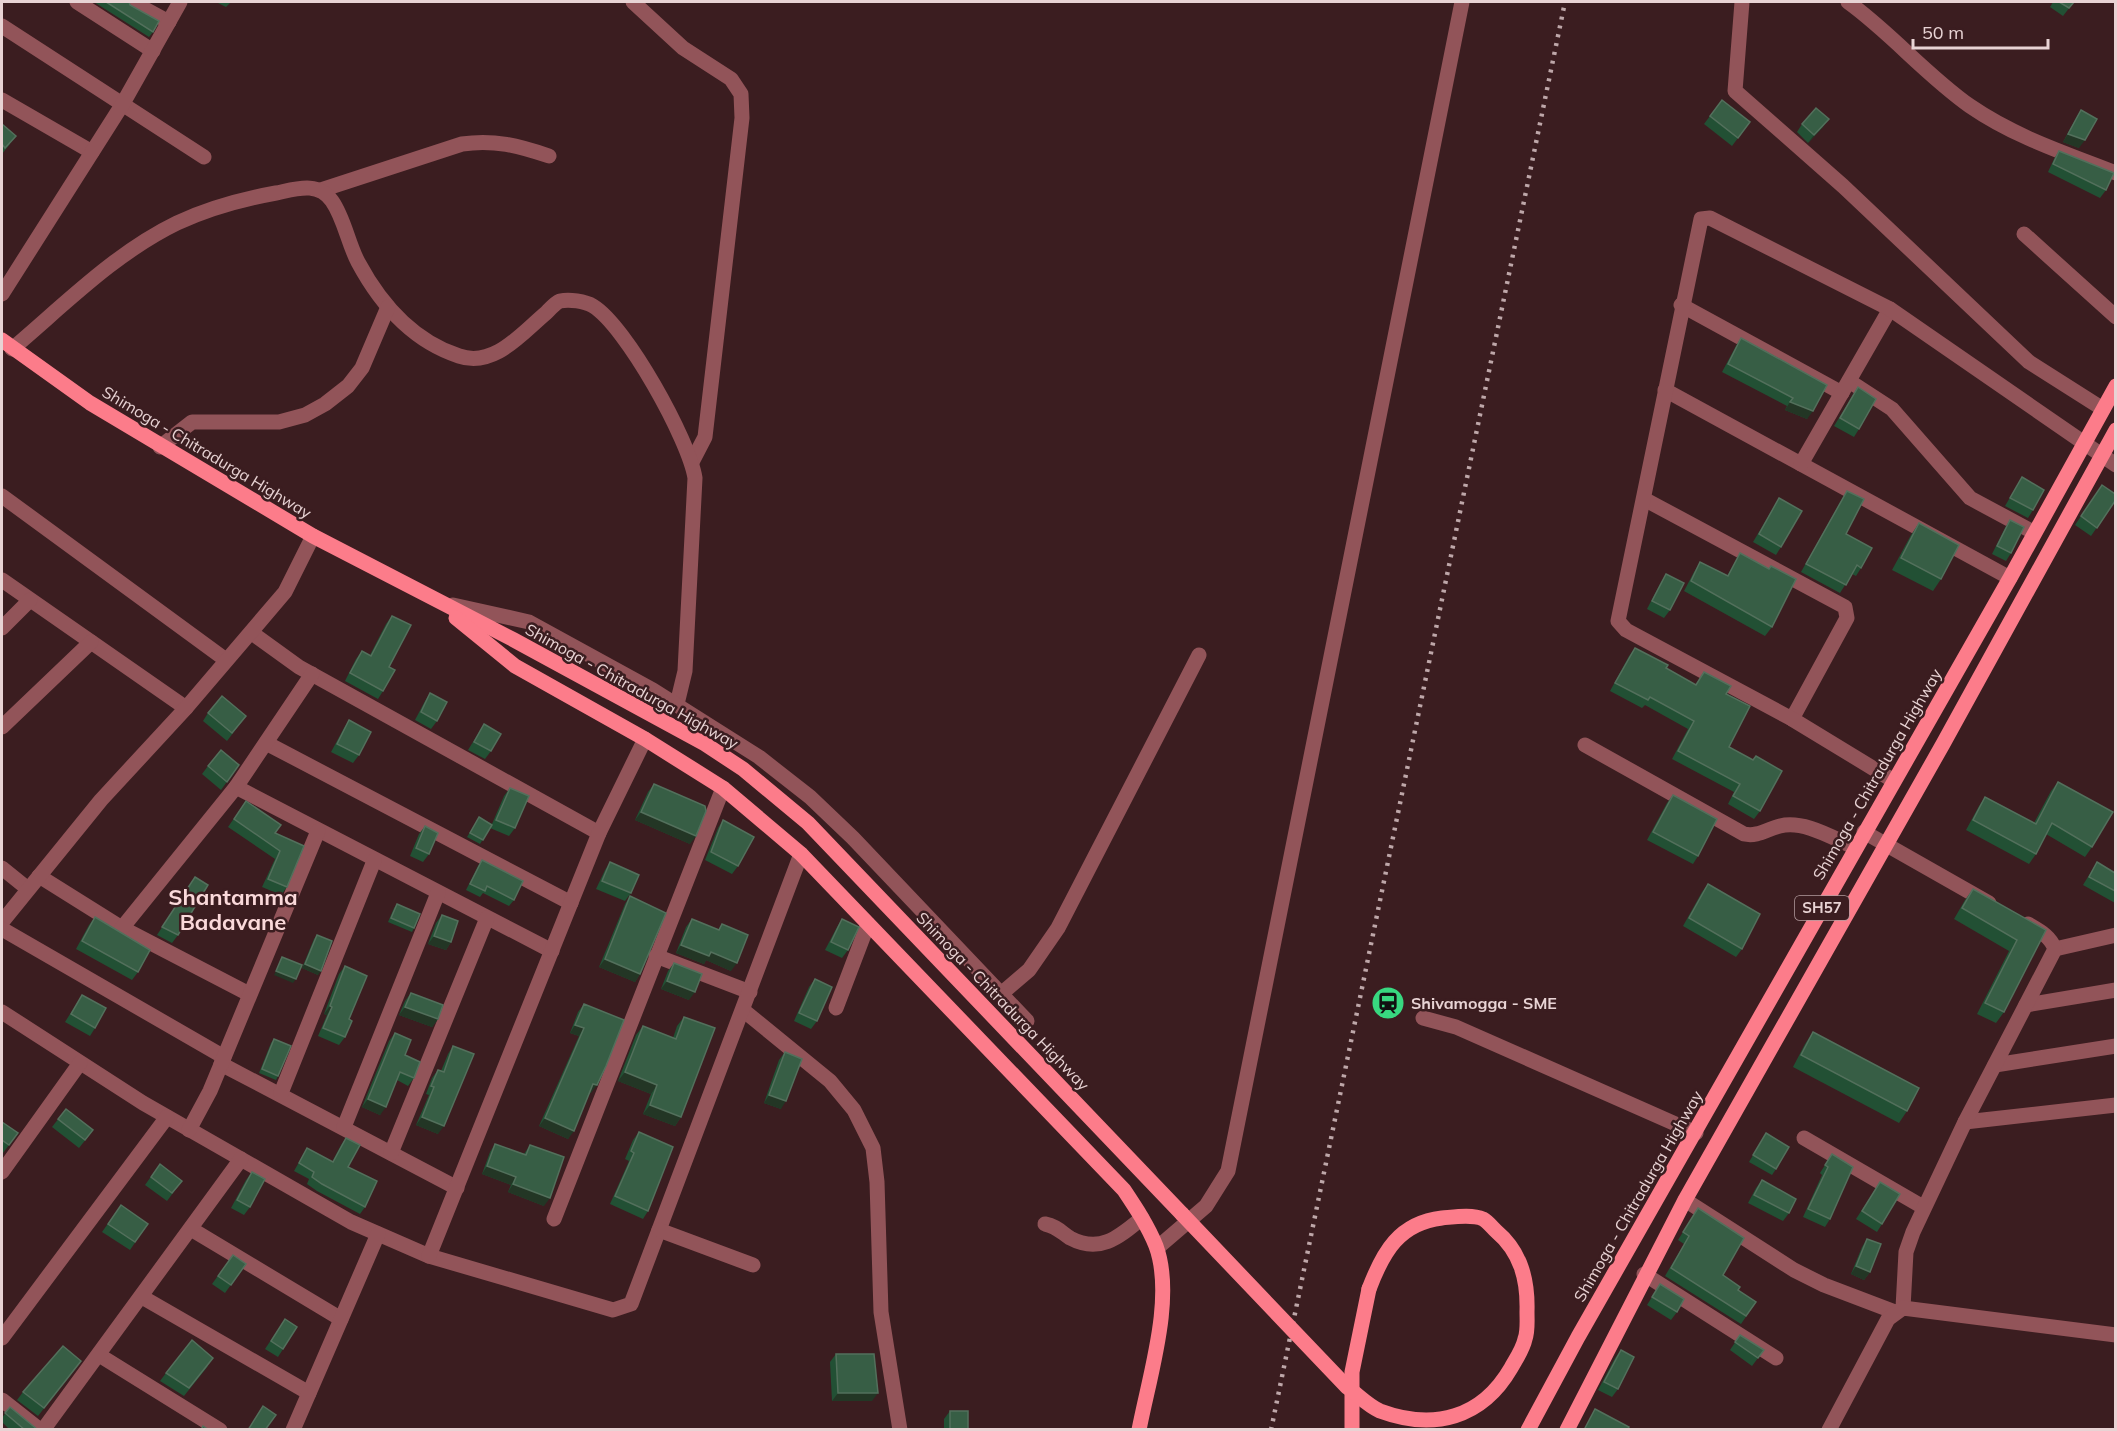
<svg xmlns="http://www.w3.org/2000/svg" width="2117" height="1431" viewBox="0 0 2117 1431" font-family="Mulish,sans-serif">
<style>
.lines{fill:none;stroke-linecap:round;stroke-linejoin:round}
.minor{stroke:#925459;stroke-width:15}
.major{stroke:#fc7c8a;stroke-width:15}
.rail{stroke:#bea7a9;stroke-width:4.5;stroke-dasharray:3 6;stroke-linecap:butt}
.major-bridge{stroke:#fc7c8a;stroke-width:15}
.wall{fill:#225034}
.shaded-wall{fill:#233625}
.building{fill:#375e45;stroke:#53705c;stroke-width:1.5}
.labels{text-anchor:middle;stroke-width:5;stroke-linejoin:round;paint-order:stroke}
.shield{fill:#3b1d20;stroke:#b49c9e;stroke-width:1.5}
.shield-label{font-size:15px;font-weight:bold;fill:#e8d3d4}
.street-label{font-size:16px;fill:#e8d3d4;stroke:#3b1d20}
.poi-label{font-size:16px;font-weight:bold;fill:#e8d3d4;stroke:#3b1d20;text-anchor:start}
.district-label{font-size:22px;font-weight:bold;fill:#fad9da;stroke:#3b1d20}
</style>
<rect width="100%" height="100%" fill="#3b1d20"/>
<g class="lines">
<g class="minor">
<polyline points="77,2 153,51"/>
<polyline points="132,2 169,22"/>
<polyline points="633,2 683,48 731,79 741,94 742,118 705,437 692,462"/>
<polyline points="1742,2 1735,91 1843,186 2029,362 2103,409"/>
<path d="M1848,2c43,31 78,73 122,104 45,31 95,47 146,67"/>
<polyline points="2,26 204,157"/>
<polyline points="2,100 92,152"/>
<path d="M321,190l141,-46c32,-5 57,2 87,12"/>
<polyline points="2024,234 2116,317"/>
<polyline points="2,294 122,105 180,2"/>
<polyline points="1681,305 1842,393"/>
<path d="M12,349c52,-44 103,-96 165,-126 30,-14 66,-24 99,-30 20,-4 42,-12 56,8 12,17 16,42 26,61 22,41 55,79 101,94 35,12 62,-22 87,-43 4,-4 9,-10 14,-12 9,-2 25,0 33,5 33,20 96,134 102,172l-10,193 -8,33"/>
<polyline points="1849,381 1892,409 1970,498 2033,532"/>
<polyline points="1665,390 2010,578"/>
<polyline points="160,447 192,422 279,422 305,415 325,404 348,386 362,368 388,307"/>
<polyline points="1801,464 1890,309"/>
<polyline points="2,496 226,660"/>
<polyline points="1644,499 1845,607 1847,618 1792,719"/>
<polyline points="2,580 186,708"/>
<polyline points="453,605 529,622 653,690 759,757 810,797 853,838 1027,1021"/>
<polyline points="2,628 30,600"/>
<polyline points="252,633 299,667 599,833"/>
<polyline points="2,727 91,642"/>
<polyline points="266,743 571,903"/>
<path d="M1585,745l159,89c14,3 23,-5 36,-8 25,-6 54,13 76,22"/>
<polyline points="1894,781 1792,719 1626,630 1618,621 1701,219 1710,218 1890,309 2116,465"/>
<polyline points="236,787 552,951"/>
<polyline points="1864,832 1989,903"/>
<polyline points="2,868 28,889"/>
<polyline points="39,876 122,928 249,994"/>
<polyline points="2,922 101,800 186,708 285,592 313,536"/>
<polyline points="122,928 236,787 312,674"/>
<polyline points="2,929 224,1057"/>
<polyline points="2055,949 2116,935"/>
<polyline points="656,956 750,992"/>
<polyline points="1001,994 1029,970 1058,928 1199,655"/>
<polyline points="2026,1005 2116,990"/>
<polyline points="836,1008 868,924"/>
<polyline points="743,1010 830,1081 854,1110 873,1148 877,1182 881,1312 900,1430"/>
<polyline points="2,1012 143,1103 351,1222 429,1256 613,1310 631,1304 801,854"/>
<polyline points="1423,1018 1456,1027 1696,1133"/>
<polyline points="221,1064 457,1188"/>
<polyline points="1995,1065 2116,1046"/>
<polyline points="281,1093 374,861"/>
<polyline points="1965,1122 2116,1105"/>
<polyline points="344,1127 438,893"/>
<polyline points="189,1130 210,1091 318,831"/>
<polyline points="1804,1138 1923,1207"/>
<polyline points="391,1153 487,918"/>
<polyline points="2,1172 80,1063"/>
<polyline points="1685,1200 1794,1270 1824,1285 1895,1312"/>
<polyline points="554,1219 723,788"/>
<path d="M1045,1224c11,2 16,8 25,14 30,16 49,-1 72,-20"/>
<polyline points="191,1229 341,1319"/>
<polyline points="659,1230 753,1265"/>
<polyline points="1157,1248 1206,1206 1228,1171 1462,2"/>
<polyline points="429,1256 599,833 645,739"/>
<polyline points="1644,1274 1776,1358"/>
<polyline points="142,1297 309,1393"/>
<path d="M1903,1308l3,-56 7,-20 52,-110 90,-173c-5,-13 -15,-18 -27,-25"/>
<polyline points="2,1338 167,1117"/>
<polyline points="99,1355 220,1430"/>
<polyline points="2,1400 40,1430"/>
<polyline points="43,1430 241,1159"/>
<polyline points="293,1430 378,1234"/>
<polyline points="1829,1430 1888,1319 1903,1308 2116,1335"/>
</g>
<g class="major">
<polyline points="2,340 90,403 313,536 514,640 705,744 743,769 808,823 1182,1214"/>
<path d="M456,618l59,48 130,73 78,49 78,66 323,336c12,18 24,36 32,56 19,52 -7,131 -17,184"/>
<polyline points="1352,1430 1352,1372 1369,1289"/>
<polyline points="1528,1430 1578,1337 2010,578 2116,386"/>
<polyline points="1567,1430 1685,1200 1943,744 2116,430"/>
</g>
<polyline class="rail" points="1271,1430 1565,2"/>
<path class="major-bridge" d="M1182,1214l165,173c10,7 21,19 33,24 54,20 102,7 131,-43 5,-9 12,-19 14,-29 3,-8 2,-18 2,-27 1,-32 -6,-60 -31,-81 -4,-4 -9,-10 -13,-12 -11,-5 -29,-2 -41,-1 -43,5 -59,34 -73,71"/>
</g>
<g class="wall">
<polygon points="94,2 129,2 130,5 153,32 149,37"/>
<polygon points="216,2 231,2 226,7"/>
<polygon points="2053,2 2074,2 2063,16 2050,7"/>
<polygon points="2081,110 2079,148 2063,142 2076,118"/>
<polygon points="1710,116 1750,122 1732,146 1704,124"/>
<polygon points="2,124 10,144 2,154"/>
<polygon points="1802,124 1823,127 1808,143 1797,132"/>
<polygon points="2059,151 2106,190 2100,198 2048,172 2054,159"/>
<polygon points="1741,338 1827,385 1807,419 1785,410 1787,406 1722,372 1736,346"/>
<polygon points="1858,387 1859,429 1854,437 1834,426"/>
<polygon points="2022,477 2033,510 2028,518 2005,506"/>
<polygon points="2102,485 2115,501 2091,536 2075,525"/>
<polygon points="1847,491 1846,534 1861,568 1856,576 1852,574 1840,593 1801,572 1842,499"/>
<polygon points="1779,498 1781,547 1776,555 1753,542"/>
<polygon points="2010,520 2011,553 2006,561 1992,554 2005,528"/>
<polygon points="1919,523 1941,579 1933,591 1892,570 1911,535"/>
<polygon points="1740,553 1769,569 1771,566 1772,627 1765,636 1684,591 1694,572 1700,562 1727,576"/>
<polygon points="1666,574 1670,610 1664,618 1647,609 1661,582"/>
<polygon points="392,616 383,691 378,699 345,681 356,659 362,651 370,655 386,624"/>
<polygon points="1635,648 1666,668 1695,685 1704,672 1726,694 1729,747 1753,760 1756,756 1760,811 1754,819 1728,804 1734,792 1672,759 1688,729 1645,705 1642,708 1610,691 1629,656"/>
<polygon points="430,693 437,721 431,729 415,720 425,701"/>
<polygon points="208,713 246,716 227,741 203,721"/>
<polygon points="349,720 359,755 353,763 331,752 344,728"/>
<polygon points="484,724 491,751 485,759 468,750"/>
<polygon points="239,765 221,790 202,774 208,766"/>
<polygon points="2058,782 2092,847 2085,857 2046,834 2036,854 2029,864 1966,830 1979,806 1985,797 2034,823 2051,791"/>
<polygon points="654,784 690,844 635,820 648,792"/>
<polygon points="510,788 515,828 509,836 490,828 480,844 467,837 479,817 492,824 504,796"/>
<polygon points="1673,795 1698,856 1693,864 1647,840 1667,803"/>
<polygon points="246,801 275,833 304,846 287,887 281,895 262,887 275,859 228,827"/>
<polygon points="723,820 738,866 732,874 705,860 718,828"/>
<polygon points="425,826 429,854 423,862 410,856 419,834"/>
<polygon points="482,860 514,900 509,906 483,893 480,897 466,890 478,866"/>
<polygon points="610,862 631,893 625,901 596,889 605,870"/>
<polygon points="2097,862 2115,873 2115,903 2083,885"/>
<polygon points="195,877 178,935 172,943 157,935"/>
<polygon points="1708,884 1742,949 1736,957 1683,926 1702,892"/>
<polygon points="1973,889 2046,930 2004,1012 1996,1023 1977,1014 2009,951 1954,919 1965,900"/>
<polygon points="630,896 640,974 635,982 599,967 625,904"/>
<polygon points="397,904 414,928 412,932 388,922 394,908"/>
<polygon points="442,915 451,942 446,950 428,944 436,923"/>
<polygon points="95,917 138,972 132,980 76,949 89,925"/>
<polygon points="692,919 718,930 722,924 731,971 706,960 704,964 676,953 686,927"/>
<polygon points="842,919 848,950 842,958 825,950 837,927"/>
<polygon points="317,935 318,975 302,968 314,939"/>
<polygon points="674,963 689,1000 661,989 668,971"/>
<polygon points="345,966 349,1019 345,1037 339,1045 318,1036 327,1015 324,1014 339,974"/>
<polygon points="815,979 817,1021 811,1029 794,1021 809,987"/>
<polygon points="411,993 438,1019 432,1027 399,1015 405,1001"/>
<polygon points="82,995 95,1028 90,1036 65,1022"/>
<polygon points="584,1004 591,1093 590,1092 568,1139 539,1126 579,1036 570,1033 578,1012"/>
<polygon points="684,1017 681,1117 675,1126 643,1114 651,1094 618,1081 636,1035 643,1026 673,1038 677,1026"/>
<polygon points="1813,1032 1907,1111 1899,1123 1793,1067 1805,1044"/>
<polygon points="395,1033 414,1078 408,1086 397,1080 380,1115 362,1107 389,1041"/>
<polygon points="274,1039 278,1076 276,1080 259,1073 271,1043"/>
<polygon points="453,1046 438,1134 416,1125 429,1095 426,1094 432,1078 438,1070 441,1071 448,1054"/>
<polygon points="785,1052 781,1109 764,1103 779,1060"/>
<polygon points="66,1109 87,1138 79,1148 52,1127"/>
<polygon points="2,1122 18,1133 3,1153 2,1152"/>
<polygon points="639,1132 648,1211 643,1219 610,1204 629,1161 625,1159 633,1140"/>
<polygon points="1766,1133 1776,1169 1772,1175 1749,1162"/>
<polygon points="346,1138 348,1167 365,1207 360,1214 317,1191 307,1184 309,1179 294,1171 307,1148 332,1162 341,1145"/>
<polygon points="495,1144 524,1154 530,1145 544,1206 508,1192 511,1185 482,1174 490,1152"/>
<polygon points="1832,1154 1830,1219 1825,1227 1803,1217 1822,1175 1820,1173"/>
<polygon points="160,1164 182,1181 167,1201 145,1185"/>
<polygon points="252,1172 250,1207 244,1215 231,1208 246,1180"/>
<polygon points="1762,1180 1789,1213 1783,1221 1748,1203 1756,1188"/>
<polygon points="1880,1182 1882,1224 1877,1232 1856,1219"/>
<polygon points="121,1205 148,1224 130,1250 102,1232"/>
<polygon points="1698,1208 1723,1275 1738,1290 1756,1302 1741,1324 1665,1276 1684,1244 1678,1240"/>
<polygon points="1867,1239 1870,1272 1864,1280 1851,1274 1862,1247"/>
<polygon points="233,1255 246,1264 225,1293 212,1284"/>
<polygon points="1660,1284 1677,1312 1671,1320 1647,1305"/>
<polygon points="285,1319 297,1327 278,1357 265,1349"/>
<polygon points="1740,1335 1764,1350 1752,1366 1730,1350"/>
<polygon points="1621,1350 1618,1389 1612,1397 1598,1390 1615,1358"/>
<polygon points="836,1354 872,1401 832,1401 830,1362"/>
<polygon points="81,1361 38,1416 17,1400 23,1392"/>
<polygon points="208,1366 184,1396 160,1381 166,1373"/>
<polygon points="10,1407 38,1430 10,1430 2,1422 2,1418"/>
<polygon points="950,1411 968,1430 944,1430 944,1419"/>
</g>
<g class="shaded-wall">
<polygon points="1829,119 1823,127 1808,143 1814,135"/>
<polygon points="2068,134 2085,140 2079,148 2063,142"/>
<polygon points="1790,402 1813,411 1807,419 1785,410"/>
<polygon points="641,812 696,836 690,844 635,820"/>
<polygon points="434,936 451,942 446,950 428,944"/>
<polygon points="681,945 711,952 737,963 731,971 706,960 704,964 676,953"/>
<polygon points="605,959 640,974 635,982 599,967"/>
<polygon points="305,964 321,971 318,975 302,968"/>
<polygon points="276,971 296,979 293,983 274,975"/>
<polygon points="667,981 695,992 689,1000 661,989"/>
<polygon points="330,1006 332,1007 327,1015 324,1014"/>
<polygon points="405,1007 438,1019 432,1027 399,1015"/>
<polygon points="575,1025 584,1028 579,1036 570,1033"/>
<polygon points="625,1072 657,1085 651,1094 618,1081"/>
<polygon points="593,1084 597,1085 591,1093 588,1092"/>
<polygon points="769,1095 786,1101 781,1109 764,1103"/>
<polygon points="368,1099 386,1107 380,1115 362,1107"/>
<polygon points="650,1105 681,1117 675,1126 643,1114"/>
<polygon points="422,1117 444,1126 438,1134 416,1125"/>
<polygon points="545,1118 574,1131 568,1139 539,1126"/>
<polygon points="487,1166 516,1177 511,1185 482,1174"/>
<polygon points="513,1184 550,1198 544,1206 508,1192"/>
<polygon points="1856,1266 1870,1272 1864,1280 1851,1274"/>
<polygon points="838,1393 878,1393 872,1401 832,1401"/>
</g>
<g class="building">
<polygon points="106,2 129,2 130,5 159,21 153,32"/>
<polygon points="2059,2 2074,2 2069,8"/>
<polygon points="1722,100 1750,122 1738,138 1710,116"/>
<polygon points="1816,108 1829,119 1814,135 1802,124"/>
<polygon points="2081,110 2097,119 2085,140 2068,134"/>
<polygon points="2,124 16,136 5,148 2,144"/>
<polygon points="2059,151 2114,173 2106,190 2053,164"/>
<polygon points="1741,338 1827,385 1813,411 1790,402 1793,398 1728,364"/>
<polygon points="1858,387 1876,399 1859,429 1840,418"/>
<polygon points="2022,477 2044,490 2033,510 2010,498"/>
<polygon points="2102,485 2115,494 2115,501 2097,528 2081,516"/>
<polygon points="1847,491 1864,499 1846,534 1872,548 1861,568 1857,565 1846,585 1806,564"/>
<polygon points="1779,498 1802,511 1781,547 1759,534"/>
<polygon points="2010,520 2024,527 2011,553 1997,546"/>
<polygon points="1919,523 1959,545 1941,579 1901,558"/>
<polygon points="1740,553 1769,569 1771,566 1796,579 1772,627 1691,581 1700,562 1728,576"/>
<polygon points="1666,574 1684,583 1670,610 1652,601"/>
<polygon points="392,616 411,625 389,667 395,670 383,691 350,673 362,651 371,656"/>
<polygon points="1635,648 1668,665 1666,668 1696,685 1704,672 1731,686 1726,694 1750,706 1729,747 1753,760 1756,756 1782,771 1760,811 1733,796 1740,784 1678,751 1694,721 1650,697 1648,700 1615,683"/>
<polygon points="430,693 447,702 437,721 421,712"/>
<polygon points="222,696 246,716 232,733 208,713"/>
<polygon points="349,720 371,732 359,755 337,744"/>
<polygon points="484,724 501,734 491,751 474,742"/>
<polygon points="221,750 239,765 227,782 208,766"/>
<polygon points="2058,782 2113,812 2092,847 2052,823 2036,854 1973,820 1985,797 2036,824"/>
<polygon points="654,784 705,806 706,811 696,836 641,812"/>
<polygon points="510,788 529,796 515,828 496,820"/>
<polygon points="1673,795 1717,819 1698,856 1653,832"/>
<polygon points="246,801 281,825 275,833 304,846 287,887 268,879 280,851 234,819"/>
<polygon points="479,817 492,825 483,840 470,833"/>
<polygon points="723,820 754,837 738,866 711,852"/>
<polygon points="425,826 438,833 429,854 416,848"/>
<polygon points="482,860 523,881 514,900 487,886 485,891 470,884"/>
<polygon points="610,862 639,875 631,893 602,881"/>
<polygon points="2097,862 2115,873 2115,891 2089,877"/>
<polygon points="195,877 208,885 178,935 162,927"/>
<polygon points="1708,884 1760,914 1742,949 1689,918"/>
<polygon points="1973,889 2046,930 2004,1012 1985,1003 2017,940 1962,908"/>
<polygon points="630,896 666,913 640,974 605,959"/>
<polygon points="397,904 420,914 414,928 391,918"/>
<polygon points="442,915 458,921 451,942 434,936"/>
<polygon points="95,917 150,950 138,972 82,941"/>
<polygon points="692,919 719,930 722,924 748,935 737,963 711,952 709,956 681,945"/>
<polygon points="842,919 859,927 848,950 831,942"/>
<polygon points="317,935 332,941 321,971 305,964"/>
<polygon points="282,957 302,965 296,979 276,971"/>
<polygon points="674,963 702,974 695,992 667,981"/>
<polygon points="345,966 367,976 349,1019 352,1021 345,1037 323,1028 332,1007 330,1006"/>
<polygon points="815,979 832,987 817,1021 799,1013"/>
<polygon points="411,993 443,1005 438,1019 405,1007"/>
<polygon points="82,995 106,1008 95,1028 71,1014"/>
<polygon points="584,1004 624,1020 606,1066 597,1085 593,1084 574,1131 545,1118 584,1028 575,1025"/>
<polygon points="684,1017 715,1028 681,1117 650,1105 657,1085 625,1072 643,1026 676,1039"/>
<polygon points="1813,1032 1919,1088 1907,1111 1801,1055"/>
<polygon points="395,1033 411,1040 405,1055 420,1062 414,1078 400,1072 386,1107 368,1099"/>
<polygon points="274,1039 291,1046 278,1076 262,1069"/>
<polygon points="453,1046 474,1054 444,1126 422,1117 434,1087 431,1086 438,1070 444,1072"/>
<polygon points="785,1052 802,1059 786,1101 769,1095"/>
<polygon points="66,1109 93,1130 85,1140 58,1119"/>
<polygon points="2,1122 18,1133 9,1145 2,1140"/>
<polygon points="639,1132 673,1147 648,1211 615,1196 634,1153 631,1151"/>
<polygon points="1766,1133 1789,1147 1776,1169 1753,1155"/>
<polygon points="346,1138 360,1145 348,1167 377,1181 365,1207 322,1184 312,1177 314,1172 299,1163 307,1148 333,1162"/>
<polygon points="495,1144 526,1155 530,1145 564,1157 550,1198 513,1184 516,1177 487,1166"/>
<polygon points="1832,1154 1853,1167 1830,1219 1808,1209 1828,1167 1825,1165"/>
<polygon points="160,1164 182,1181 172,1193 151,1177"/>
<polygon points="252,1172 265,1179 250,1207 237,1200"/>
<polygon points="1762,1180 1796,1199 1789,1213 1754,1195"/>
<polygon points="1880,1182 1900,1194 1882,1224 1862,1211"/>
<polygon points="121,1205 148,1224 135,1242 108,1224"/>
<polygon points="1698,1208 1744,1238 1723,1275 1740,1287 1738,1290 1756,1302 1746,1316 1671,1268 1689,1236 1683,1232"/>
<polygon points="1867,1239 1881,1244 1870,1272 1856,1266"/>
<polygon points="233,1255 246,1264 231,1285 218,1276"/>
<polygon points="1660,1284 1684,1299 1677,1312 1652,1297"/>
<polygon points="285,1319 297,1327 283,1349 271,1341"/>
<polygon points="1740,1335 1764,1350 1758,1358 1735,1342"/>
<polygon points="192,1340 213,1358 189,1388 166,1373"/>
<polygon points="63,1346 81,1361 44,1408 23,1392"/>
<polygon points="1621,1350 1634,1357 1618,1389 1604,1382"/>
<polygon points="836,1354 874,1354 878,1393 838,1393"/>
<polygon points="263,1406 276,1415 265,1430 248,1430"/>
<polygon points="10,1407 38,1430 25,1430 5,1413"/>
<polygon points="1595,1409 1629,1427 1627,1430 1584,1430"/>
<rect x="950" y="1411" width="18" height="19"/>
<polygon points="203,1426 209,1430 201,1430"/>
</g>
<defs>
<g id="station-disc" transform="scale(1.725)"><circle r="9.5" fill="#38d880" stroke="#3b1d20"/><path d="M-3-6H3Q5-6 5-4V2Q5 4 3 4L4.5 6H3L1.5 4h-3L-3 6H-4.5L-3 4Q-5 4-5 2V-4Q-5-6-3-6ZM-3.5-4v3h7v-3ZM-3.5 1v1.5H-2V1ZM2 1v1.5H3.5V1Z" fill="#111"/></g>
</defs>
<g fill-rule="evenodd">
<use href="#station-disc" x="1388" y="1003"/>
</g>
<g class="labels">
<rect class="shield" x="1795" y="896" width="54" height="24" rx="4.5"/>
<g class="shield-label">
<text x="1822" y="913">SH57</text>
</g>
<g class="street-label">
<text transform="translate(207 452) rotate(31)" y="6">Shimoga - Chitradurga Highway</text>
<text transform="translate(632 686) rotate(29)" y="6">Shimoga - Chitradurga Highway</text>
<text transform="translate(1877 774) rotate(-60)" y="6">Shimoga - Chitradurga Highway</text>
<text transform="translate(1003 1001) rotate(46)" y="6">Shimoga - Chitradurga Highway</text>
<text transform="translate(1638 1196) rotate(-60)" y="6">Shimoga - Chitradurga Highway</text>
</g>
<g class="poi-label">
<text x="1411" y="1009">Shivamogga - SME</text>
</g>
<g class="district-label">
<text x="233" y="905">Shantamma<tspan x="233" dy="25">Badavane</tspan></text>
</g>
</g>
<rect width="2117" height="1431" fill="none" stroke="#e8d3d4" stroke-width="6"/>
<path d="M1913 39v9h135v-9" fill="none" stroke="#e8d3d4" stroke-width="3"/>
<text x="1922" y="39" font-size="18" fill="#e8d3d4" stroke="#3b1d20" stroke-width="4.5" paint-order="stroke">50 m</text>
</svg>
